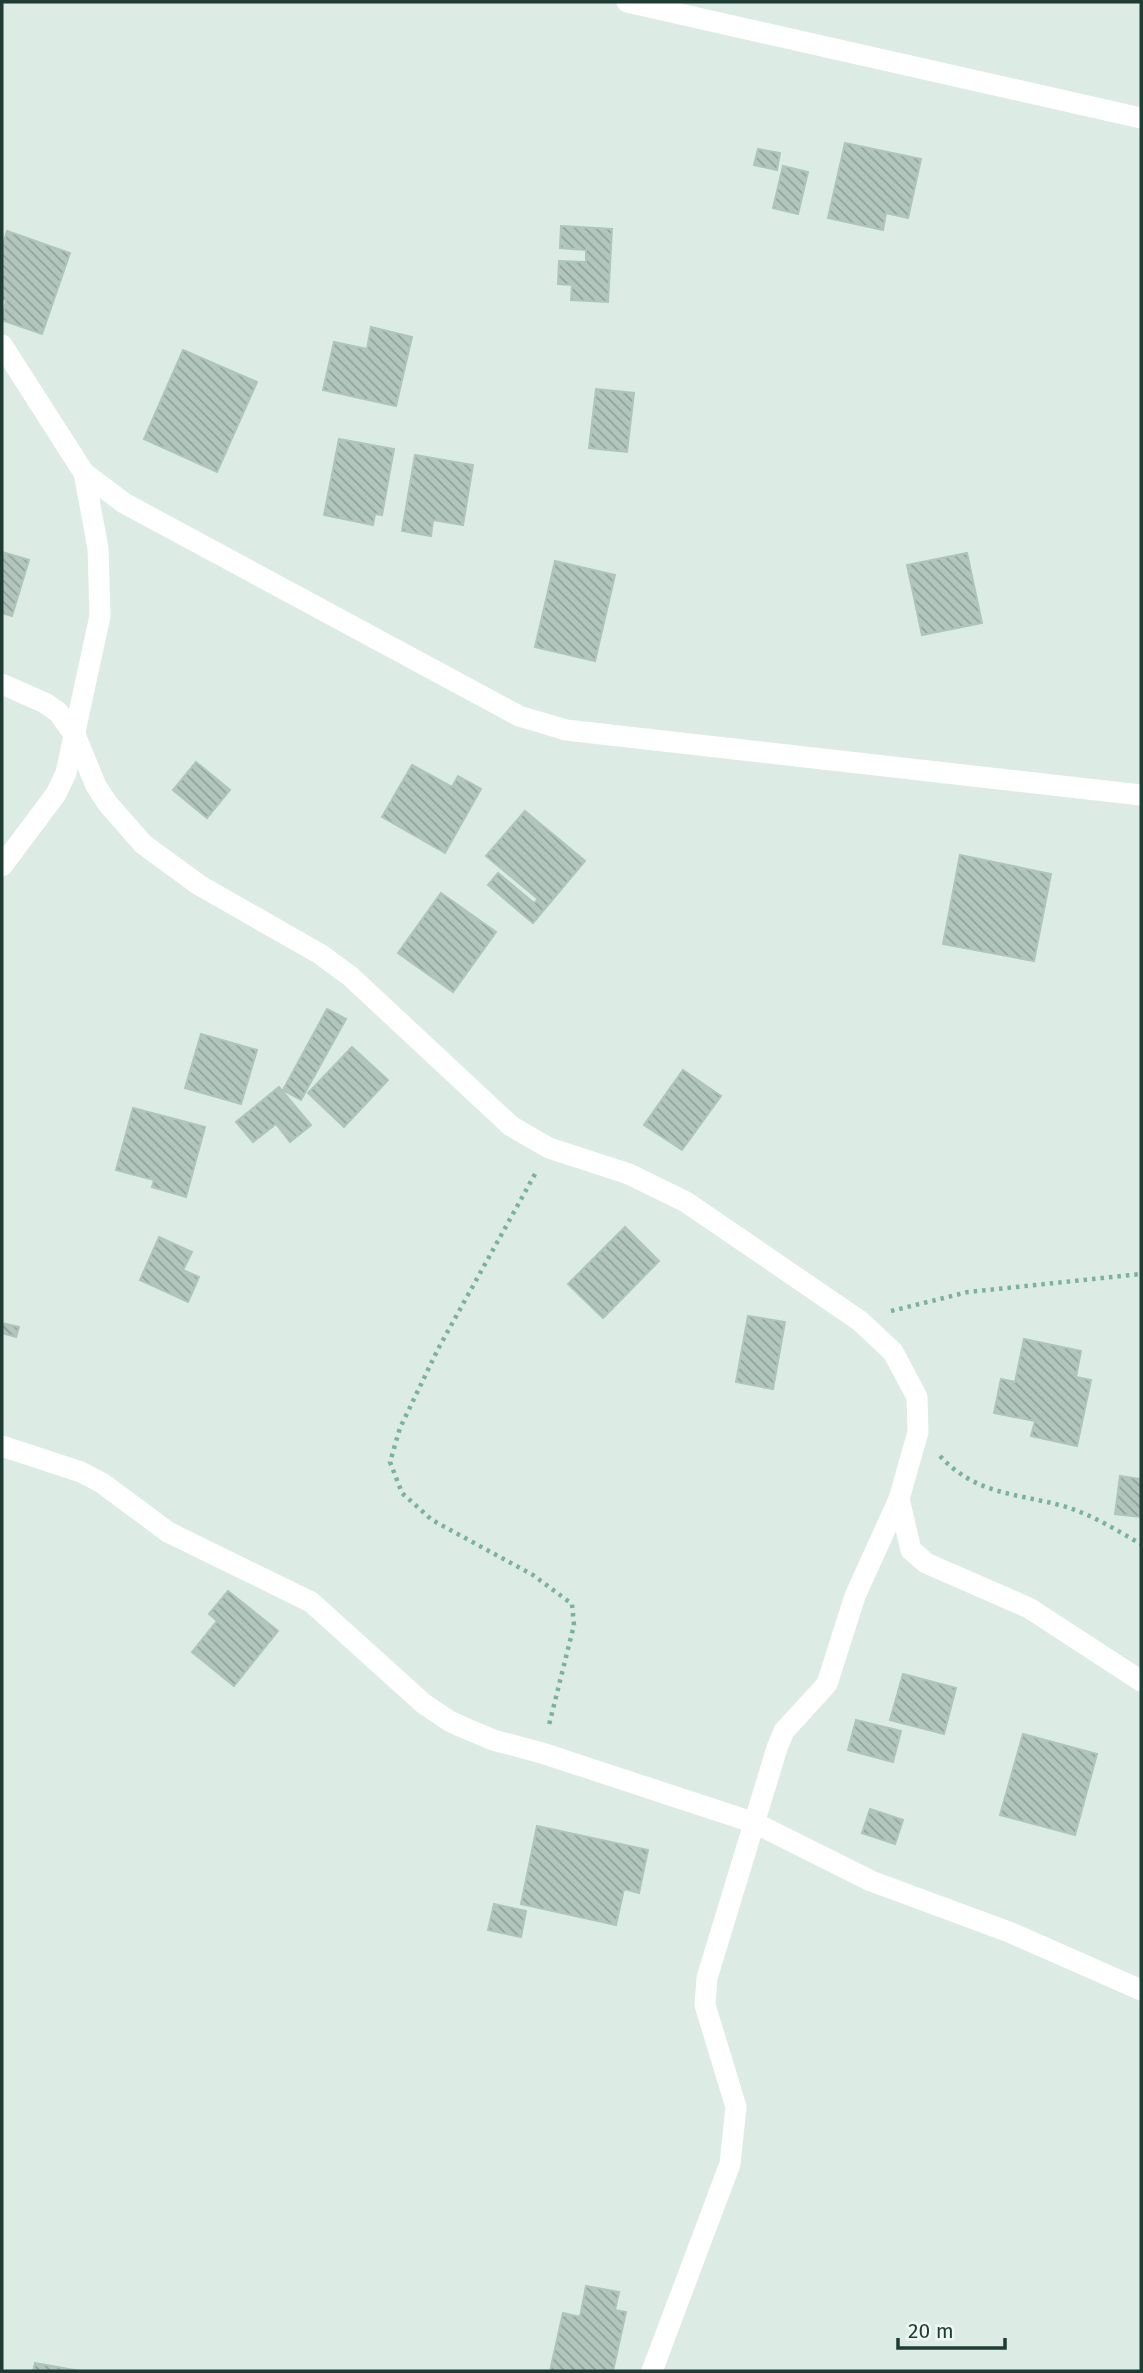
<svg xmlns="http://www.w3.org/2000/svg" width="1143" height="2373" viewBox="0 0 1143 2373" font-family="'Fira Sans',sans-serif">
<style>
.building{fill:url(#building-back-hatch);stroke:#afc5bc;stroke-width:2}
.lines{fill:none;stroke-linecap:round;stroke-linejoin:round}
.path{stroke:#7ab2a1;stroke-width:4.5;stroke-dasharray:3.5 5;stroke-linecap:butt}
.minor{stroke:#fff;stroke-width:21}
</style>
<defs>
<pattern id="building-back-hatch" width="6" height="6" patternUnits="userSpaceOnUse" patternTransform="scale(1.75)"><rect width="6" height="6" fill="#b2c6be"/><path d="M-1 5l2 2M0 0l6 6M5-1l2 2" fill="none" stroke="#90a29b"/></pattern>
</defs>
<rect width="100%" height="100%" fill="#ddebe5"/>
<g class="building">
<polygon points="845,143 921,159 908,218 886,213 883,230 828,218"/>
<polygon points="758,149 780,153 777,170 754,165"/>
<polygon points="783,166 808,172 798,214 773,208"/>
<polygon points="561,226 612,229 608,302 571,300 572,285 558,284 559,261 586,262 586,250 560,248"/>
<polygon points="7,231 70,253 42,334 2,320 6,300 2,299 2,247"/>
<polygon points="371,327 412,337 396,406 323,390 334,342 367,349"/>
<polygon points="183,350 257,382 217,472 144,439"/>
<polygon points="596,389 634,393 627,452 589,448"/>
<polygon points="339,439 394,449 382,515 375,514 373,525 324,515"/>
<polygon points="415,455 473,465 463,525 433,520 431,536 402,531"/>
<polygon points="2,552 29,560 12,616 2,613"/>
<polygon points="967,553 982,623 922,635 907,565"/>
<polygon points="555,561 615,575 595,661 535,647"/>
<polygon points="196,762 230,790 207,818 173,790"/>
<polygon points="412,765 452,787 458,776 481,789 445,853 382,817"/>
<polygon points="525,811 585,861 533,923 488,885 498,873 534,903 538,899 486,856"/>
<polygon points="960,855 1051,874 1034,961 943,944"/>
<polygon points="441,893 496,932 453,992 398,953"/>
<polygon points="327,1009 346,1019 301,1100 283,1090"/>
<polygon points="201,1034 257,1050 241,1104 185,1088"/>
<polygon points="352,1047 388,1080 344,1127 308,1093"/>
<polygon points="683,1070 721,1096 682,1150 644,1125"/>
<polygon points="279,1087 311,1125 290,1142 276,1124 253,1142 236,1122"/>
<polygon points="133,1108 205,1127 186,1197 152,1187 154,1180 116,1170"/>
<polygon points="625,1227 659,1261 603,1318 568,1284"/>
<polygon points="159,1237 192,1252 183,1270 199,1277 188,1302 140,1280"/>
<polygon points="748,1316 785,1322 773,1389 736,1382"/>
<polygon points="2,1323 19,1327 16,1337 2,1333"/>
<polygon points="1024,1339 1081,1351 1076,1377 1091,1380 1077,1446 1031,1436 1035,1421 994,1413 1001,1379 1015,1382"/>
<polygon points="1120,1476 1141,1479 1141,1517 1115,1514"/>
<polygon points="228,1591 278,1631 234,1686 192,1652 217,1621 209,1614"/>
<polygon points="903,1674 956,1688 944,1734 890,1720"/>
<polygon points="856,1720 901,1731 893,1762 848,1750"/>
<polygon points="1023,1734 1097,1754 1075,1835 1000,1815"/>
<polygon points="870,1809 903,1820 895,1844 862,1833"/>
<polygon points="537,1826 648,1850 639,1893 624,1889 616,1925 521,1904"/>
<polygon points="494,1904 526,1911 521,1937 488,1930"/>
<polygon points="586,2286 619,2292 615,2310 626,2312 613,2371 550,2371 563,2313 580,2317"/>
<polygon points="35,2363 80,2371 33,2371"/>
</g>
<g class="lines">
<g class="path">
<polyline points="535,1174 438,1349 400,1428 390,1462 402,1493 432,1520 533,1575 572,1604 574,1625 549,1725"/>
<polyline points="891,1311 968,1292 1141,1274"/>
<path d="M940,1456c36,39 76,37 123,50 28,8 53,24 78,38"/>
</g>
<g class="minor">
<polyline points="627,2 1141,118"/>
<polyline points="2,345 84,473 98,548 100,616 66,773 56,794 2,866"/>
<polyline points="84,473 124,503 519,716 566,730 1141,795"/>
<polyline points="2,684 45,703 58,712 76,737 96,786 108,804 143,844 199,885 320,954 350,976 511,1126 549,1148 629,1174 686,1202 860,1321 893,1352 917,1397 918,1432 899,1499 855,1596 827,1684 784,1731 777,1748 707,1978 705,2005 736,2107 730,2164 652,2371"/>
<polyline points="2,1446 81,1472 102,1483 168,1532 311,1602 424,1704 451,1722 493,1740 542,1753 755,1823 871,1881 1009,1932 1141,1990"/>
<polyline points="899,1499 911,1550 926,1563 1029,1608 1141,1681"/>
</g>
</g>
<rect width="1143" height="2373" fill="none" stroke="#1d3c34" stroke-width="7"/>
<path d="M898 2338v10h107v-10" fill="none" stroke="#1d3c34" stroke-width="3.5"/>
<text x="908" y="2338" font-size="21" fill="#1d3c34" stroke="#eef7f3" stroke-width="5" paint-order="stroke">20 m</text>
</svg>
